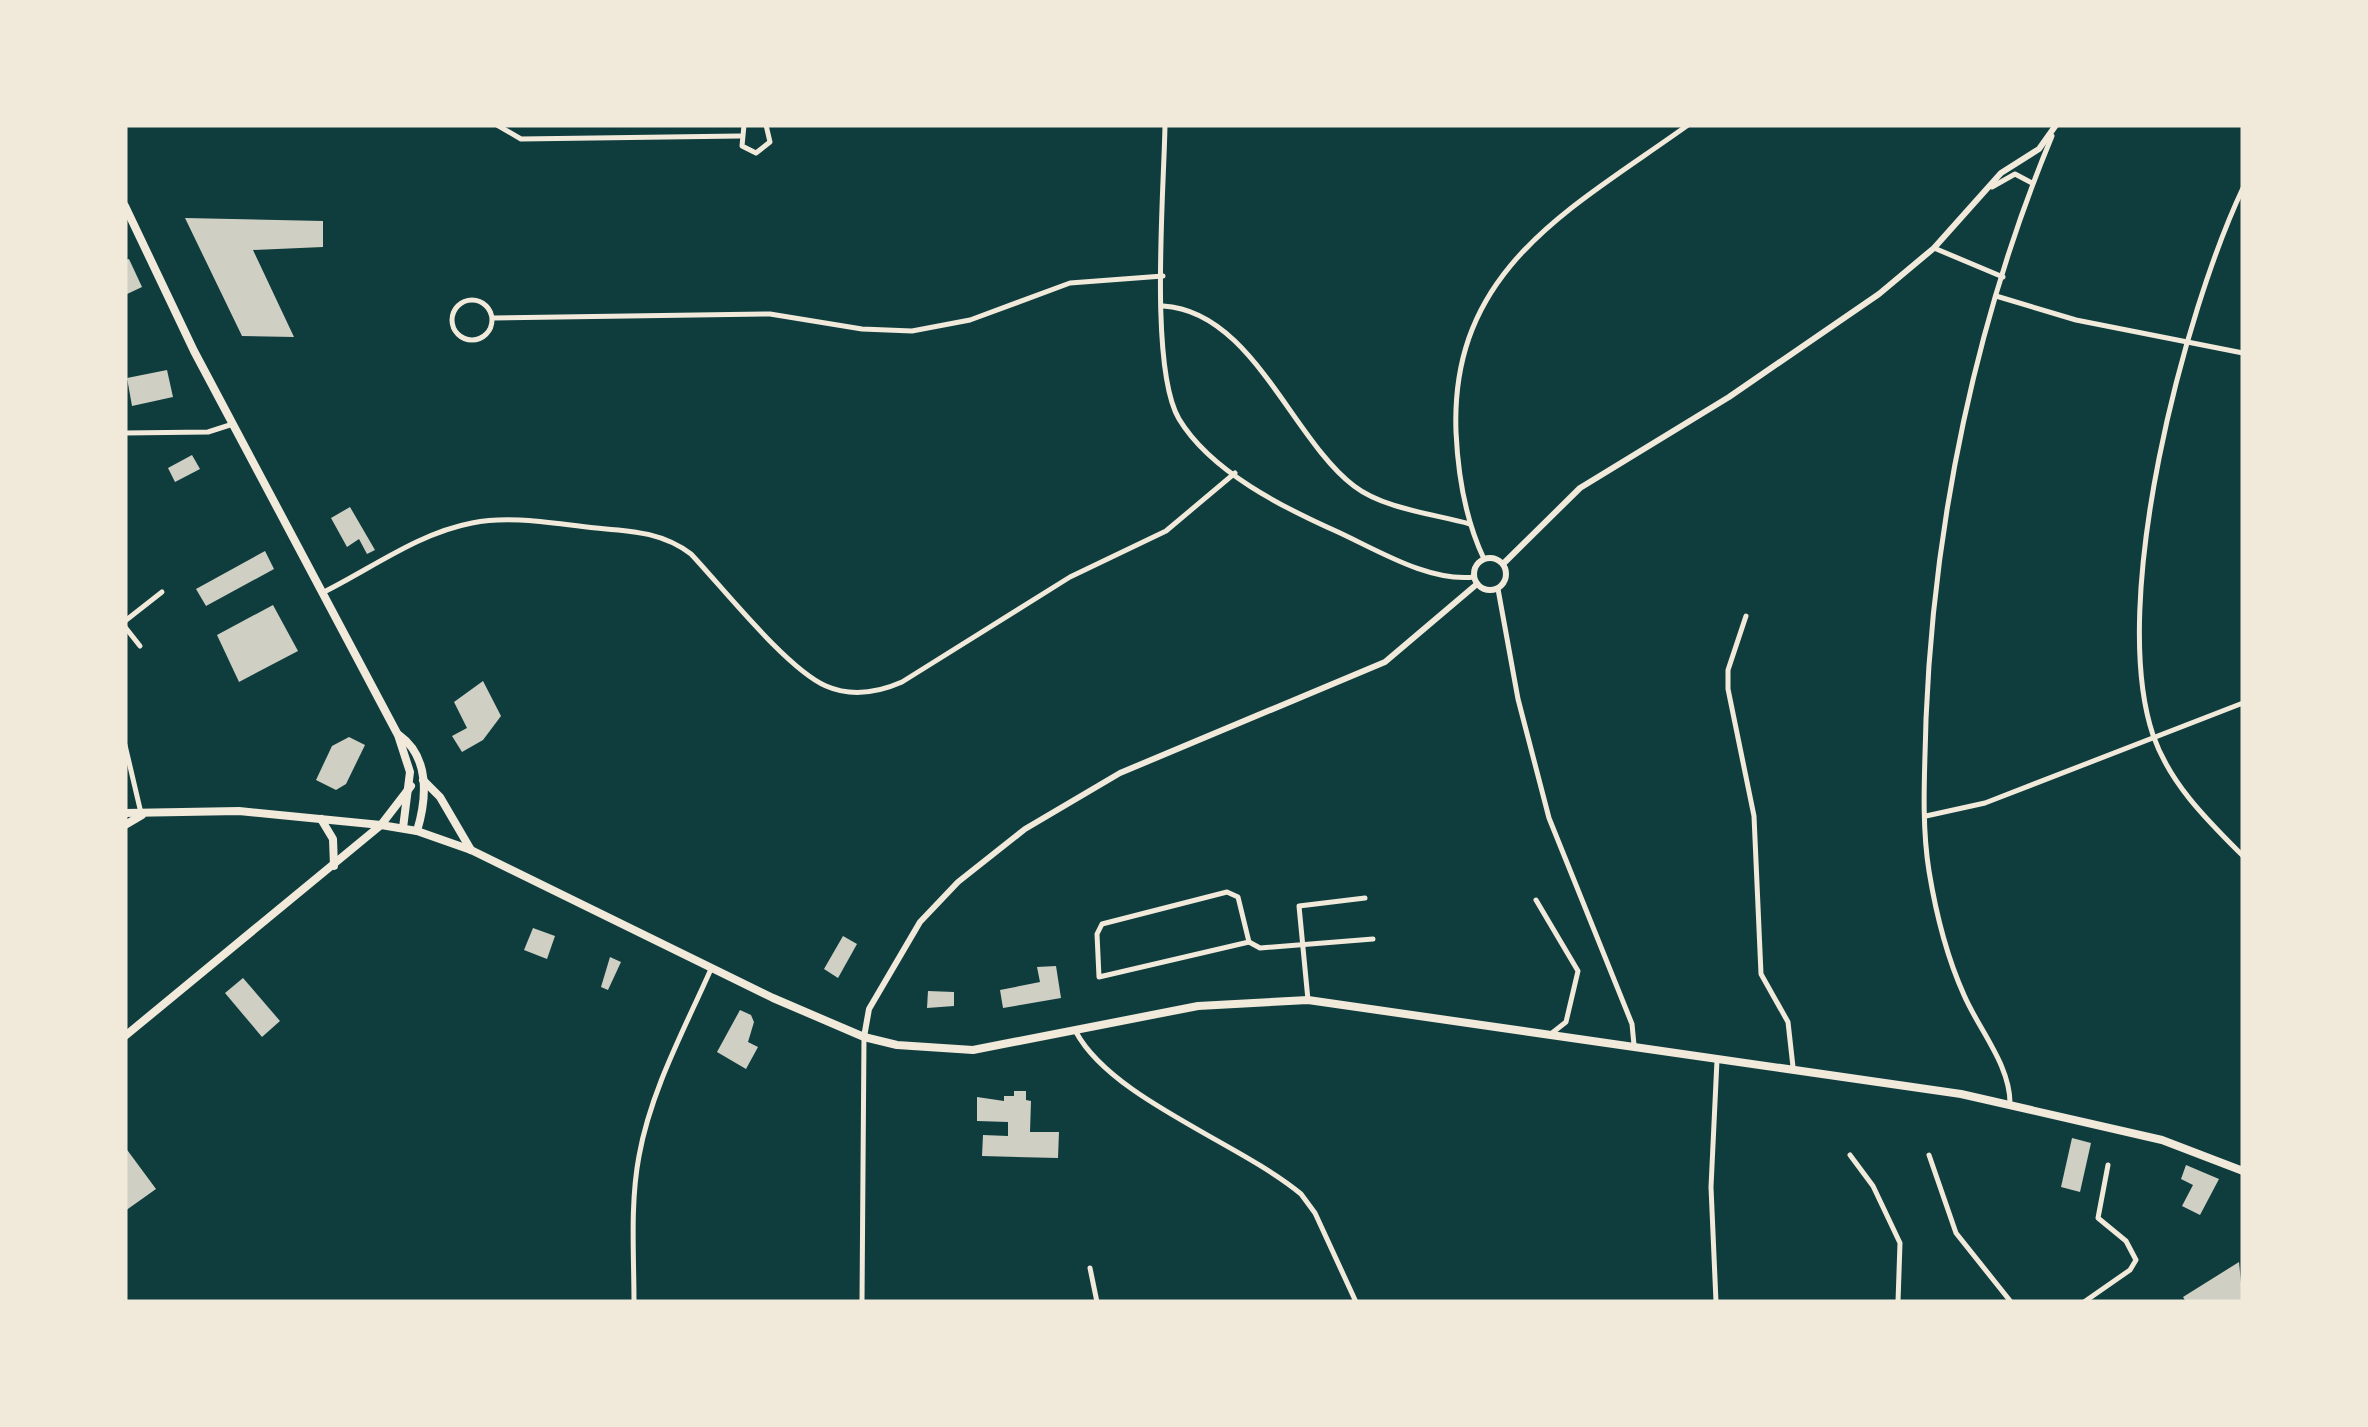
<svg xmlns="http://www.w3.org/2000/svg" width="2368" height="1427" viewBox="0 0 2368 1427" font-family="'PT Sans',sans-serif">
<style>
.building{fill:#cfcfc3}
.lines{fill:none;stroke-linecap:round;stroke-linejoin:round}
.minor{stroke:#f1e9da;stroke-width:5}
.tertiary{stroke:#f1e9da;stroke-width:6}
.secondary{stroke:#f1e9da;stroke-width:8}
</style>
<rect width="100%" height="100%" fill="#0f3d3e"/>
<g class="building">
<polygon points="185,218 323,221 323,247 253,250 294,337 242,336"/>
<polygon points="129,259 142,287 125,295 125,260"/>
<polygon points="167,370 173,397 132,406 127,378"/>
<polygon points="192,455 200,469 175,482 168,468"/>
<polygon points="350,507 375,550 367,554 359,539 347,547 331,518"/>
<polygon points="265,551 274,569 206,606 196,589"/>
<polygon points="273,605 298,651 239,682 217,635"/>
<polygon points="483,681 501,716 483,740 462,752 452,736 467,728 454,702"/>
<polygon points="349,737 365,745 346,784 336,790 316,780 332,746"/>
<polygon points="533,928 555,936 547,959 524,950"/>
<polygon points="843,936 857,944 838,978 824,969"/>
<polygon points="610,957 621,962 608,990 601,987"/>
<polygon points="1056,966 1061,998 1003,1008 1000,990 1040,982 1037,967"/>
<polygon points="243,978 280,1021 262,1037 225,993"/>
<polygon points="928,991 954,992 954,1006 927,1008"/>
<polygon points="740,1010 751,1015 754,1022 748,1042 758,1047 746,1069 717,1052"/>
<polygon points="1014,1091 1026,1091 1026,1100 1031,1101 1030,1132 1059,1132 1058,1158 982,1156 983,1135 1008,1136 1008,1122 977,1121 977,1097 1004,1101 1004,1096 1014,1096"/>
<polygon points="2072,1138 2091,1143 2080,1192 2061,1187"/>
<polygon points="125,1147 156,1189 125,1211"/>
<polygon points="2186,1165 2219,1179 2200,1215 2182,1206 2193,1185 2181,1179"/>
<polygon points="2239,1262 2243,1302 2186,1302 2183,1297"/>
</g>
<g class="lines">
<g class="minor">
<polyline points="497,125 521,139 740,136"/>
<polyline points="744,125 742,146 756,153 770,142 766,125"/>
<path d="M1165,125c-1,66 -16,243 14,294 32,53 105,89 159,113 41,19 91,50 136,45"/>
<polyline points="1992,187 2015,174 2032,183"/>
<path d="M2243,188c-59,125 -135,414 -90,547 17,49 54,85 90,121"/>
<polyline points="1934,248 2003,277"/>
<polyline points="1996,296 2076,320 2243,353"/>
<circle cx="472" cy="320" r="20"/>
<path d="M1163,306c89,5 128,132 191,180 30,23 80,28 116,38"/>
<polyline points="493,318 770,314 862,329 912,331 970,320 1070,283 1163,276"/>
<polyline points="125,433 208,432 233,424"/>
<path d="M1484,559c-19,-40 -26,-83 -28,-127 -6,-164 115,-223 232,-307"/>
<polyline points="1498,589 1518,699 1549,818 1632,1024 1634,1045"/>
<path d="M324,592c48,-24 95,-59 148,-69 40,-8 83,1 124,5 35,3 66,4 95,26 32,34 96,115 135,132 25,11 51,7 76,-4l168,-105 96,-46 69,-58"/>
<polyline points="1746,616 1728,670 1728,689 1754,816 1761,974 1788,1022 1793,1067"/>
<polyline points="125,621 162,592"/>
<polyline points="125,627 140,646"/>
<polyline points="125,745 141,813"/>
<polyline points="1926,816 1985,803 2243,703"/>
<polygon points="1227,892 1238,897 1249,942 1099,977 1097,934 1102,924"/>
<polyline points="1536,900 1578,971 1566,1022 1552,1033"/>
<polyline points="1249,942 1260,948 1373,939"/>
<polyline points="1308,1000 1299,906 1365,898"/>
<path d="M1076,1032c36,67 164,111 225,162l14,19 41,89"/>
<path d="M2010,1105c1,-39 -31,-75 -46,-110 -18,-40 -28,-81 -35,-124 -8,-50 -4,-102 -3,-152 8,-198 50,-400 126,-583"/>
<polyline points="1850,1155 1873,1186 1900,1243 1898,1302"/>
<polyline points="1929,1155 1956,1233 2011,1302"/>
<polyline points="1090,1268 1097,1302"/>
<path d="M634,1302c0,-48 -4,-98 5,-146 12,-66 45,-126 72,-187"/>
<polyline points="862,1302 864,1037"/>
<polyline points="1716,1302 1711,1187 1717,1060"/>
<polyline points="2084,1302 2130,1270 2136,1260 2126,1241 2098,1218 2108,1165"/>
</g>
<g class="tertiary">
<circle cx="1490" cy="574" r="16"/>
<polyline points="1503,564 1580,488 1729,397 1879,294 1934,248 2001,173 2039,149 2056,125"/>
<polyline points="864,1037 869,1009 920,922 958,882 1025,829 1120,773 1385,662 1477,584"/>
</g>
<g class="secondary">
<polyline points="125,206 194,351 398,735 410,772 403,828"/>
<path d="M399,735c31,22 28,63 18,96"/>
<polyline points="423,780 440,797 471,850"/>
<polyline points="125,813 239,811 381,825 417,831 471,850 773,998 864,1037 897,1045 973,1050 1198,1006 1308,1000 1961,1094 2162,1140 2243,1171"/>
<polyline points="321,819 333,839 334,866"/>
<polyline points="125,825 142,815"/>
<polyline points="125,1036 381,825 411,786"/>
</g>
</g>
<rect width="2368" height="1427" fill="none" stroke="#f1e9da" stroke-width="255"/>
</svg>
